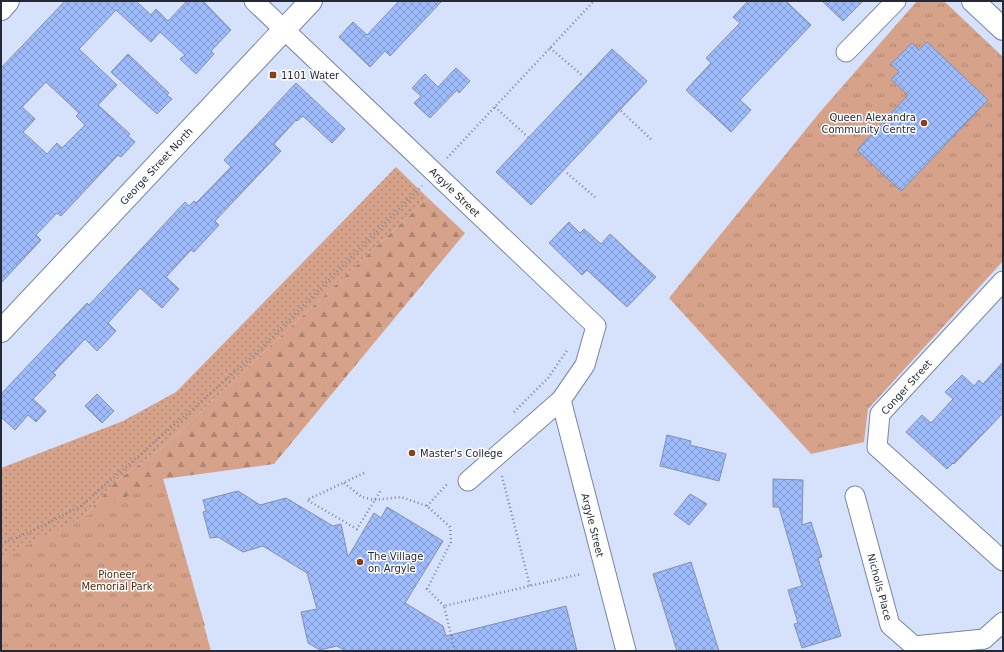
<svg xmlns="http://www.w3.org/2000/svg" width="1004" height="652" viewBox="0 0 1004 652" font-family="'DejaVu Sans',sans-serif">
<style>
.grass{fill:url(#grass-dots)}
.forest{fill:url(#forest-firs)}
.park{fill:url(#park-tufts)}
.building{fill:url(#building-cross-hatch);stroke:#8190ad;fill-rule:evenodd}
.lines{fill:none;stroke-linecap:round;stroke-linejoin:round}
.minor-casing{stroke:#7885a2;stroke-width:21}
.tertiary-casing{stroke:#7885a2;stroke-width:24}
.secondary-casing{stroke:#7885a2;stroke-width:24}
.path{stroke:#7e8699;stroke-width:2.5;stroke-dasharray:1 3;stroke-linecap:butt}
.minor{stroke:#fff;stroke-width:19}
.tertiary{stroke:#fff;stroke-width:22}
.secondary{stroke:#fff;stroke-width:22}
.poi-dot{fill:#854018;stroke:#fff;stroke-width:1.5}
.labels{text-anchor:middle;stroke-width:3;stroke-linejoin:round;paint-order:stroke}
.poi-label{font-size:10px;fill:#242935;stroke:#fff;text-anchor:start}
.street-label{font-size:10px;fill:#242935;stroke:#fff}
.park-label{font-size:10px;fill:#54270d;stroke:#fff}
</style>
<defs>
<pattern id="grass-dots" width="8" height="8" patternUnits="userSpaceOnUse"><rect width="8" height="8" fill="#d6a38a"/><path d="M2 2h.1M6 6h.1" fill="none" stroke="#ad8572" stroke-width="1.8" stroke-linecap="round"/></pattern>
<pattern id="forest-firs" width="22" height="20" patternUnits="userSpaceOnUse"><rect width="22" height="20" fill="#d6a38a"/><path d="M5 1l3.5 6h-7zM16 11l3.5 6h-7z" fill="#ad8572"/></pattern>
<pattern id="park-tufts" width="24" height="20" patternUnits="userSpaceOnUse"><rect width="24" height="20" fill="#d6a38a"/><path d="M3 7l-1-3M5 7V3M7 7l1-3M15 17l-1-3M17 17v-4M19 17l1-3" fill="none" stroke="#ad8572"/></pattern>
<pattern id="building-cross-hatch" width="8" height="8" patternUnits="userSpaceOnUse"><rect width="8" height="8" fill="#9ebcfc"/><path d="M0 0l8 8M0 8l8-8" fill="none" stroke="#8199cd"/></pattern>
</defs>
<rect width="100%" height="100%" fill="#d6e2fc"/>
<polygon class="grass" points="396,167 428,198 161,449 116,481 83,518 1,558 1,468 123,421 176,392"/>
<polygon class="forest" points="428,198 465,233 274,464 163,479 205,626 1,651 1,558 83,518 116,481 161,449"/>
<g class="park">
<polygon points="917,1 944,1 1003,57 1003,261 868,409 864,442 811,454 669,298 820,112"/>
<polygon points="163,479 211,651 1,651 1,558"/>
</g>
<g class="building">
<path d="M65,1h71l15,14 5,-6 12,12 19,-20h16l28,29 -20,21 3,3 -18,20 -16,-15 5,-4 -25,-23 -9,10 -35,-32 -37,39 38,36 -19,20 32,29 -2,2 7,6 -14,15 -3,-2 -57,61 -4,-3 -21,22 5,5 -40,43v-215zM46,82l33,31 -3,3 9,9 -23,23 -5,-5 -10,11 -24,-22 12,-13 -13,-12z"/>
<polygon points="399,1 442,1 390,56 385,51 370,67 339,37 353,22 367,35"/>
<polygon points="748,1 786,1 811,25 740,100 751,110 731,132 686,90 711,63 706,58 740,23 733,17"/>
<polygon points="822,1 863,1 843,21"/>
<polygon points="927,42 988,100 901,191 857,150 908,95 891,79 899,72 891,64 912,43 919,50"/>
<polygon points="612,49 647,81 531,205 496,172"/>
<polygon points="128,54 169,93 167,95 172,99 157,114 111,72"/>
<polygon points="456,68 470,81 459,93 457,90 430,118 414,103 421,96 412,88 425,74 438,87"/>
<polygon points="296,83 345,129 332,143 303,116 297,121 296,120 274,144 281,151 215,221 219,225 194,252 191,250 166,277 179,289 162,308 140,288 108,323 116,331 97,351 85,339 53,373 56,375 33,399 46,411 36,422 28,415 15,430 1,417 1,394 87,303 89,305 185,202 189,206 194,201 196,203 231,167 224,160"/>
<polygon points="569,222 580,233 584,229 601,244 610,234 656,277 627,307 587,270 582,275 549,243"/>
<polygon points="1003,362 1003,413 954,464 953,463 947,469 906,432 922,415 931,423 953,399 945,392 962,375 974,386 979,380 983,384"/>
<polygon points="97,394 114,411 102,423 85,406"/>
<polygon points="667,435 691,441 690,445 726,454 719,481 660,466"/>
<polygon points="773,479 803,480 802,525 811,522 822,557 818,558 841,636 802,648 794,624 798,623 788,590 802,586 779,507 773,507"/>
<polygon points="238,491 260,505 286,498 333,526 341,524 348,557 374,513 381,518 387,507 443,541 405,603 443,626 446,636 566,606 577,651 346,651 337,646 320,650 308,643 301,612 317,609 307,573 263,546 243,552 218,537 210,538 203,512 206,511 203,500"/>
<polygon points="690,494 707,504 689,525 674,514"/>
<polygon points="691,562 713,632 719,651 677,651 653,574"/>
</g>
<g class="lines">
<g class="minor-casing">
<g id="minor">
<polyline points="254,1 596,326 585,365 561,400 626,651"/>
<polyline points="846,52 896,1"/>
<polyline points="1003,281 880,414 877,447 1003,561"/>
<polyline points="468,481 561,400"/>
<polyline points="855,496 890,625 914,646 984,639"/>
<polyline points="984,639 1003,622"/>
</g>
</g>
<g class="tertiary-casing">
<polyline id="tertiary" points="973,1 1003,29"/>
</g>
<g class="secondary-casing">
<g id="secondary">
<polyline points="1,9 8,1"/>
<polyline points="1,331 311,1"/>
</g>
</g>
<g class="path">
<polyline points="550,48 583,76"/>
<polyline points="495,107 528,137"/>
<polyline points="621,111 653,141"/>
<polyline points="447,158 594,1"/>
<polyline points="567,173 596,198"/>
<polyline points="514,412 548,378 568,349"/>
<polyline points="364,473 307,500 357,529 381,490"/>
<polyline points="502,476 530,586"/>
<polyline points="344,483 362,497 374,500 401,497 427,506 450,527 451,542 427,589 444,606"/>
<polyline points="427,506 448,483"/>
<polyline points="1,544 32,531 81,506 252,357 422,186"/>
<polyline points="455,651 444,606 581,574"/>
</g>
<use href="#minor" class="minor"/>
<use href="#tertiary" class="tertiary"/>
<use href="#secondary" class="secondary"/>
</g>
<g class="poi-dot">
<rect x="269" y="71" width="8" height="8" rx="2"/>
<circle cx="924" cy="123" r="4"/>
<circle cx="412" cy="453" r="4"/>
<circle cx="360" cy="562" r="4"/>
</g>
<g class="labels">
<g class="poi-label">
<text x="281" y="79">1101 Water</text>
<text x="916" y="121" text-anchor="end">Queen Alexandra<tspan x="916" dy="12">Community Centre</tspan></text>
<text x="420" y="457">Master's College</text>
<text x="368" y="560">The Village<tspan x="368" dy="12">on Argyle</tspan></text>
</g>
<g class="street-label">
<text transform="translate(156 166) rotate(-47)" y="4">George Street North</text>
<text transform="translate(455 192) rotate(44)" y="4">Argyle Street</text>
<text transform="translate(906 387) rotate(-48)" y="4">Conger Street</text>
<text transform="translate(593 525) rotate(76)" y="4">Argyle Street</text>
<text transform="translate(880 587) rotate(75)" y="4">Nicholls Place</text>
</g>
<g class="park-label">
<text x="117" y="578">Pioneer<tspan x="117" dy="12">Memorial Park</tspan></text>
</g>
</g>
<rect width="1004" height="652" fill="none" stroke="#242935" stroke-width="4"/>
</svg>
